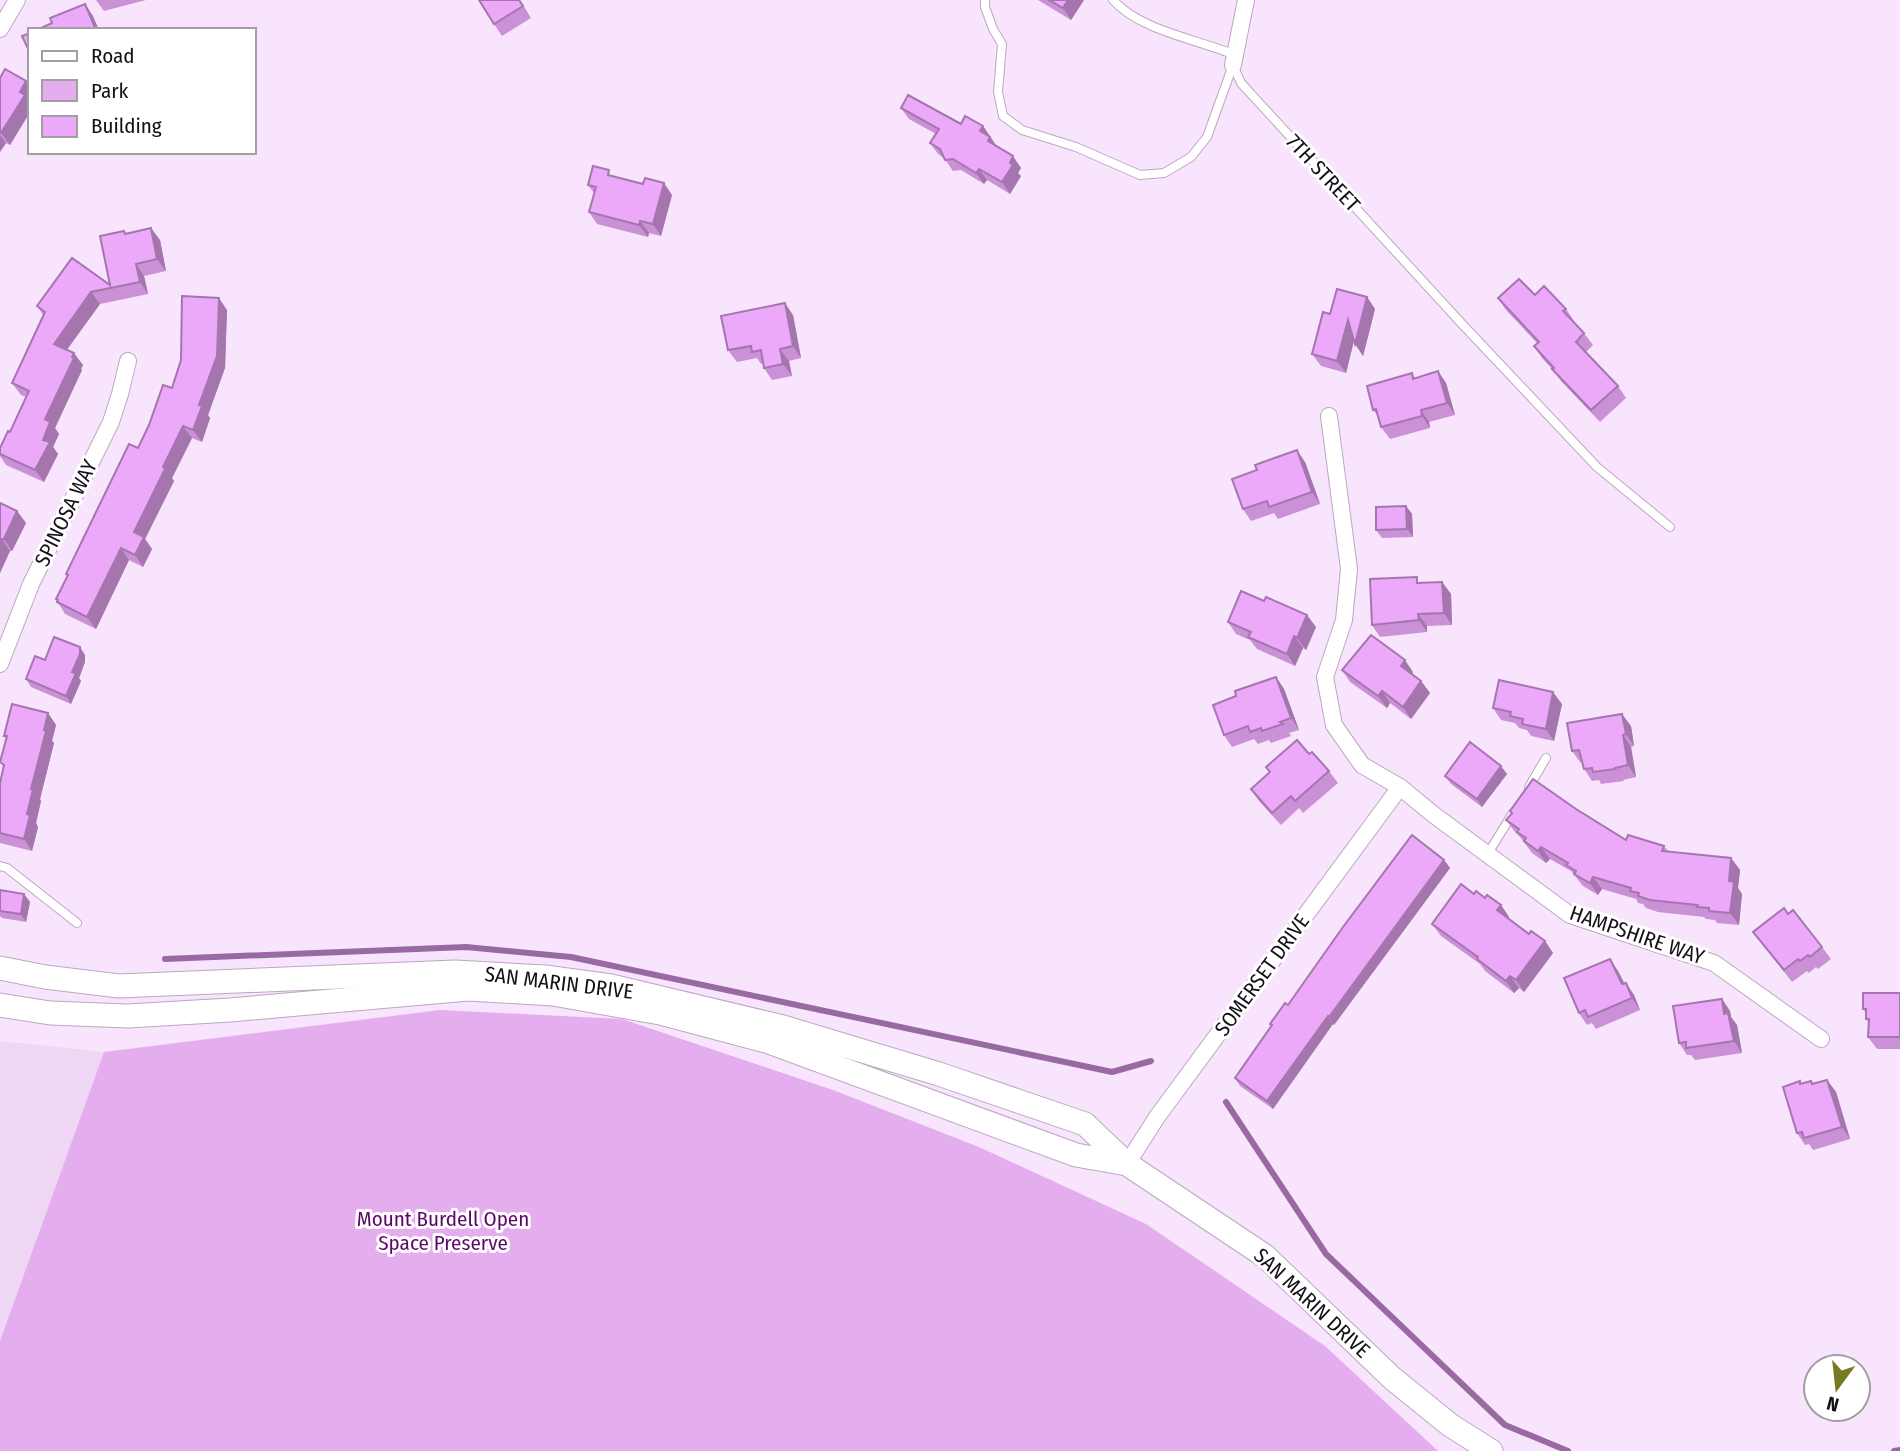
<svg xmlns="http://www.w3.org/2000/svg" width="1900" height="1451" viewBox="0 0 1900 1451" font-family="'Fira Sans Condensed',sans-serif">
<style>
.built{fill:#efd6f4}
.green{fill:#e4aeee}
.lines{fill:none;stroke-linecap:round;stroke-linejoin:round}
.stream{stroke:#9969a2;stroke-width:6}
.lane-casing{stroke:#bba8bf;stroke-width:10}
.street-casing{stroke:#bba8bf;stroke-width:18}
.secondary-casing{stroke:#bba8bf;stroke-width:25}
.lane{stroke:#fff;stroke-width:8}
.street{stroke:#fff;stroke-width:16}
.secondary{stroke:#fff;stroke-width:23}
.wall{fill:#cb91d6}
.shaded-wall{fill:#a576ae}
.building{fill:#eca9f9;stroke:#a576ae;stroke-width:2}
.labels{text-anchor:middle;stroke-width:6;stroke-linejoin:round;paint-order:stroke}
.street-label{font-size:21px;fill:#150f17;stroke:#fff}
.park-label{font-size:21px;fill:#5d076b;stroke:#fff}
</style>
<rect width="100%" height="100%" fill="#f9e4fd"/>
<polygon class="built" points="0,1041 104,1052 0,1341"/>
<polygon class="green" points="440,1010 622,1019 833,1090 979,1147 1146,1224 1325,1346 1438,1451 0,1451 0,1341 104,1052"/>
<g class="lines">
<g class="stream">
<polyline points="165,959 466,947 571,957 1112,1072 1151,1061"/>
<polyline points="1226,1102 1326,1254 1505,1425 1568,1451"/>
<polyline points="1894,1451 1900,1450"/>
</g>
<g class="lane-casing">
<g id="lane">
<polyline points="985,0 985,7 993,29 1002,44 998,92 1003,116 1022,130 1076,147 1140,175 1164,173 1191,157 1207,137 1233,65"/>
<path d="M1113,0c28,31 84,39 122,55"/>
<polyline points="1233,65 1241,83 1463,325 1597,467 1670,527"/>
<polyline points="1529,787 1546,758"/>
<polyline points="1487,855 1513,813"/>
<polyline points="0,866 7,868 77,923"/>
</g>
</g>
<g class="street-casing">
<g id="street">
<polyline points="0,29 17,0"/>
<polyline points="1233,65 1246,0"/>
<polyline points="1329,416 1349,569 1344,620 1325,677 1334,725 1362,765 1400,787 1434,815 1570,915 1714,963 1821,1039"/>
<polyline points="0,664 31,584 111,422 120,394 128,361"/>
<polyline points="1127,1164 1157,1117 1400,787"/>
</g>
</g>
<g class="secondary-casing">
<g id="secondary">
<polyline points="0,968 45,977 119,986 455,972 545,977 611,986 783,1027 939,1074 1085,1124 1127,1164 1265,1256 1392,1378 1450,1425 1491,1451"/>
<polyline points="0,1005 50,1013 128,1016 230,1010 468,989 553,994 660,1013 769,1042 1076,1155 1127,1164"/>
</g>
</g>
<use href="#lane" class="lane"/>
<use href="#street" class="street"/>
<use href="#secondary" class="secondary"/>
</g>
<g class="wall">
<polygon points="96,0 146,0 104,11"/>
<polygon points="520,0 531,18 502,36 494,24"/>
<polygon points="1038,0 1084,0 1071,20"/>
<polygon points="0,78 30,103 30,112 10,145 6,143 0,152"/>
<polygon points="901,108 961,124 983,126 996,146 1021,168 1018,173 1021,176 1010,194 987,180 984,184 961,170 953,171 944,158 938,154 930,143 936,134 909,119"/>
<polygon points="613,176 672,195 661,236 649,233 648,237 597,224 589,212 594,193 588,185"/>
<polygon points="126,233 160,240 166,271 144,276 148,294 100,304 67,350 83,365 81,369 82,370 55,428 59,434 53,447 58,454 44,482 6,465 0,456 0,448 10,432 26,397 21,395 12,383 44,316 37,306 110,285"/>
<polygon points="1535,295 1566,309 1574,321 1573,322 1584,333 1593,345 1586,352 1618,386 1626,398 1600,422 1561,381 1553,370 1542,358 1534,346 1537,343 1506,310 1498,298"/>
<polygon points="1367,297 1375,309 1363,356 1354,341 1346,373 1321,366 1312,354 1330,314"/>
<polygon points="227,310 225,368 208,415 210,418 202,442 192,438 172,478 174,481 145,539 152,549 143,567 129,560 96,629 65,614 56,599 68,576 66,574 172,388"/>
<polygon points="793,315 801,358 789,361 792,376 772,380 764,368 763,363 761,364 757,358 737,362 728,350"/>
<polygon points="1438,371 1446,383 1455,415 1429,422 1430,428 1390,439 1381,427 1378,416 1373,410 1412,373 1415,378"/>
<polygon points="1305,462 1320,504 1278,519 1274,513 1251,521 1243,509"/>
<polygon points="0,503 17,511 26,523 12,551 10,551 0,573"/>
<polygon points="1406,506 1412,514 1413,537 1382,538 1376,530"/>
<polygon points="1421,582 1442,582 1451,594 1452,625 1427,626 1427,632 1380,637 1372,625"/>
<polygon points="1228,622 1316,627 1306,650 1303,648 1295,666 1257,649 1250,640 1236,634"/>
<polygon points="85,655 85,662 79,678 81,681 71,704 31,687 26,679 45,660"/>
<polygon points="1342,670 1413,672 1412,674 1421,681 1430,693 1411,719 1390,703 1387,708 1350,682"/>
<polygon points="1276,677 1284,689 1299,730 1289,733 1291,736 1271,743 1269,740 1258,744 1254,739 1232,747 1224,735 1236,696"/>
<polygon points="1562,704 1554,741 1531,736 1527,730 1519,728 1515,723 1501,720 1493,708"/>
<polygon points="48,713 56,725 52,741 54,743 40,799 41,801 36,823 38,827 32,851 0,843 0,783 4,766 0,762 6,739 4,736"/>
<polygon points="1631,726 1634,746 1631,747 1636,777 1623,780 1624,781 1601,784 1599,780 1592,781 1584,769 1582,763 1581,763 1572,751"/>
<polygon points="1309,754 1329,771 1338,783 1303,813 1299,808 1281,825 1259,801 1251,789 1270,772 1266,767"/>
<polygon points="1507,774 1482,807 1451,784 1445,776"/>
<polygon points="1576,809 1626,840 1664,846 1668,851 1731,858 1740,870 1738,888 1742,894 1739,925 1717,923 1715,920 1706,919 1704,917 1658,912 1646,908 1643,904 1638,903 1636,899 1602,889 1598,895 1583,886 1571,871 1550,859 1546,863 1532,853 1520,837 1515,832 1506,820 1512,813 1510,811"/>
<polygon points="1444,860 1450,868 1334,1025 1333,1024 1273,1109 1240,1086 1235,1078 1271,1026 1270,1024 1288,1005"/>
<polygon points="0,890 24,894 30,902 26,922 2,918 0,916"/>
<polygon points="1474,894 1501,905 1509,917 1508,918 1529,934 1545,941 1553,953 1524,992 1519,988 1514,993 1485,971 1480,964 1441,936 1432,924"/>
<polygon points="1788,914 1822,947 1831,959 1818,969 1816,967 1809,973 1807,971 1792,982 1753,932"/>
<polygon points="1618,971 1624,983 1634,995 1640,1010 1596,1029 1592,1023 1587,1025 1579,1013"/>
<polygon points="1900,993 1900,1049 1877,1049 1868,1037 1869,1023 1866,1019 1866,1013 1863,1009"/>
<polygon points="1722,999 1730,1011 1731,1017 1737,1025 1742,1053 1695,1060 1691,1055 1687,1055 1679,1043"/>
<polygon points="1827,1080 1836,1092 1850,1139 1813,1150 1809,1144 1805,1145 1797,1133 1811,1081 1813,1084"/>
</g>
<g class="shaded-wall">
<polygon points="1068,0 1084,0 1071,20 1063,8"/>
<polygon points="85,4 93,16 99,30 96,30"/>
<polygon points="26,81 30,86 30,112 10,145 1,133 20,92"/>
<polygon points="983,126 998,148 996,152 980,131"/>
<polygon points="0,135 6,143 0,152"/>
<polygon points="1013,156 1021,168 1018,173 1021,176 1010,194 1002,182 1010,163"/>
<polygon points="979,169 987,180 984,184 976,173"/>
<polygon points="664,183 672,195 661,236 653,224"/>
<polygon points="640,221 649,233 648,237 639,225"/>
<polygon points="151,228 160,240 166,271 157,259"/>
<polygon points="136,264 144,276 148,294 140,282"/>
<polygon points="91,292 100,304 62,356 54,344"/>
<polygon points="1367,297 1375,309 1363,356 1355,344"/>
<polygon points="219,298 227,310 225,368 208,415 210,418 202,442 193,430 199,405"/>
<polygon points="785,303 793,315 801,358 793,346"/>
<polygon points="1348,320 1356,332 1346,373 1337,361"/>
<polygon points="780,349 789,361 792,376 783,364"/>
<polygon points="74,353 83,365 81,369 82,370 55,428 59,434 53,447 58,454 44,482 35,470 43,440 45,419"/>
<polygon points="1438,371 1446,383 1455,415 1447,403"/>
<polygon points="1421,410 1429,422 1430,428 1422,416"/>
<polygon points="183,426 192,438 172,478 174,481 145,539 152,549 143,567 135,555 134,532 163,467"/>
<polygon points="1297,450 1305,462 1320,504 1312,492"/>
<polygon points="1406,506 1412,514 1413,537 1407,529"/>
<polygon points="17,511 26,523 12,551 4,539"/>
<polygon points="2,539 10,551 0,573 0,542"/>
<polygon points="121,548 129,560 96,629 87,617"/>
<polygon points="1442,582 1451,594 1452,625 1444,613"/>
<polygon points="1418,614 1427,626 1427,632 1419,620"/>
<polygon points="1307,615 1316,627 1306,650 1297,638"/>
<polygon points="1294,636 1303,648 1295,666 1287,654"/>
<polygon points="80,647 85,655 85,662 79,678 81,681 71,704 66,696"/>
<polygon points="1405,660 1413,672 1409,678 1401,666"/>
<polygon points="1276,677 1284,689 1299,730 1291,718"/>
<polygon points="1421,681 1430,693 1411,719 1403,707"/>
<polygon points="1382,691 1390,703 1387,708 1378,696"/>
<polygon points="1553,692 1562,704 1554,741 1546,729"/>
<polygon points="48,713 56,725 52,741 54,743 40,799 41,801 36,823 38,827 32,851 24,839 31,789"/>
<polygon points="1622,714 1631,726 1634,746 1626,734"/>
<polygon points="1623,735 1631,747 1636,777 1628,765"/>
<polygon points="1501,766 1507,774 1482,807 1477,799"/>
<polygon points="1541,847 1550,859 1546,863 1538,851"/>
<polygon points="1731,858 1740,870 1738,888 1742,894 1739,925 1730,913 1729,881"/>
<polygon points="1444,860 1450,868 1334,1025 1329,1017"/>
<polygon points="1593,877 1602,889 1598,895 1590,883"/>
<polygon points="24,894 30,902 26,922 21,914"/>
<polygon points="1501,905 1509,917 1505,922 1497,910"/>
<polygon points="1545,941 1553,953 1524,992 1516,980"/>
<polygon points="1610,959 1618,971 1631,996 1622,984"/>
<polygon points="1510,976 1519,988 1514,993 1506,981"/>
<polygon points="1626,983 1634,995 1640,1010 1632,998"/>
<polygon points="1722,999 1730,1011 1731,1017 1737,1025 1742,1053 1734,1041 1724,1014"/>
<polygon points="1328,1016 1333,1024 1273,1109 1267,1101"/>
<polygon points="1827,1080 1836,1092 1850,1139 1842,1127"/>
</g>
<g class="building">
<polygon points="479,0 519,0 523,6 494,24"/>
<polygon points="1049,0 1068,0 1063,8"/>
<polygon points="85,4 96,30 37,30 52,23 50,18"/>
<polygon points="30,33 30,53 22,36"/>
<polygon points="5,69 26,81 20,92 25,95 1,133 0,132 0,78"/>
<polygon points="908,95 961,124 965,116 983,126 980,131 990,137 988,141 1013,156 1010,163 1013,165 1002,182 979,169 976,173 953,159 945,160 940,149 930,143 939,129 901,108"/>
<polygon points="593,166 609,170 608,175 643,184 645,178 664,183 653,224 640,221 639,225 589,212 596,187 588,185"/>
<polygon points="151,228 157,259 136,264 140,282 91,292 54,344 74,353 72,357 74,358 45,419 50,422 43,440 50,442 35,470 0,454 0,448 8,431 10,432 29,391 12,383 45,312 37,306 72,258 110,285 100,236 124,231 125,234"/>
<polygon points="1519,279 1535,295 1544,286 1566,309 1563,311 1584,333 1576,342 1618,386 1591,410 1552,369 1554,368 1534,346 1539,342 1498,298"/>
<polygon points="1337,289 1367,297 1355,344 1348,320 1337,361 1312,354 1323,312 1330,314"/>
<polygon points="182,296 219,298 217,356 199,405 202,406 193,430 183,426 163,467 165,469 134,532 144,537 135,555 121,548 87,617 57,602 58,600 56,599 68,575 66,574 129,444 138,448 149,425 163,385 172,388 181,360"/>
<polygon points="785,303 793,346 780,349 783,364 764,368 761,350 752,352 751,346 728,350 721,316"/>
<polygon points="1438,371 1447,403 1421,410 1422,416 1381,427 1376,409 1373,410 1367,386 1412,373 1413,379"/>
<polygon points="1297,450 1312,492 1269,507 1267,501 1243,509 1232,479 1257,470 1255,465"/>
<polygon points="0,503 17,511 4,539 2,539 0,542"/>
<polygon points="1406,506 1407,529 1376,530 1376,507"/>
<polygon points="1417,577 1417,583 1442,582 1444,613 1418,614 1419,620 1372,625 1370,579"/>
<polygon points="1241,591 1264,601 1266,597 1307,615 1297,638 1294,636 1287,654 1248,637 1251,632 1228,622"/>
<polygon points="1371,635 1405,660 1401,666 1421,681 1403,707 1382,691 1378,696 1342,670"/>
<polygon points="54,637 80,647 80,654 72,672 76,673 66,696 26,679 35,656 45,660"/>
<polygon points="1276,677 1291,718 1280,722 1283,724 1262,731 1261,728 1250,732 1248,726 1224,735 1213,705 1236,696 1235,691"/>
<polygon points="1499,680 1553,692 1546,729 1522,724 1523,719 1510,716 1511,712 1493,708"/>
<polygon points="12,704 48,713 44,730 46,731 31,789 33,789 27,814 30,815 24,839 0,833 0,783 4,765 0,762 7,736 4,736"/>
<polygon points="1622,714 1626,734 1623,735 1628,765 1615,768 1615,769 1593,772 1592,768 1584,769 1579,750 1572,751 1567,723"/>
<polygon points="1297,740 1309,754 1312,752 1329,771 1295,801 1291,796 1272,813 1251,789 1270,772 1266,767"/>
<polygon points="1470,742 1501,766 1477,799 1445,776"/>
<polygon points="1533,779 1576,809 1626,840 1628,835 1664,846 1662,851 1731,858 1729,881 1734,882 1730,913 1709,911 1709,908 1697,907 1698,905 1650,900 1638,896 1639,893 1630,891 1631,888 1593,877 1590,883 1574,874 1576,871 1566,865 1568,863 1541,847 1538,851 1524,841 1526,838 1517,832 1519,829 1506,820 1512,813 1510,811"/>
<polygon points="1412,835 1444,860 1329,1017 1328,1016 1267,1101 1235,1078 1272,1025 1270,1024 1285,1003 1288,1005 1343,927"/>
<polygon points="1461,884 1474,894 1476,891 1485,898 1487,895 1501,905 1497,910 1529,934 1531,931 1545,941 1516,980 1510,976 1506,981 1477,959 1478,957 1432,924"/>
<polygon points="0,890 24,894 21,914 0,911"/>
<polygon points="1784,908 1788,914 1793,910 1822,947 1810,957 1808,955 1800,961 1798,959 1784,970 1753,932"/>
<polygon points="1610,959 1622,984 1626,983 1632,998 1588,1017 1585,1010 1579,1013 1564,978"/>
<polygon points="1863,993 1900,993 1900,1037 1868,1037 1869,1019 1866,1019 1866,1009 1863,1009"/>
<polygon points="1722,999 1724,1014 1728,1013 1734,1041 1686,1048 1686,1042 1679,1043 1673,1006"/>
<polygon points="1827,1080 1842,1127 1804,1138 1802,1132 1797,1133 1783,1087 1800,1081 1800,1084 1811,1081 1812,1084"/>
</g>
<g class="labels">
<g class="street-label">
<text transform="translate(1323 173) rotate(47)" y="7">7TH STREET</text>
<text transform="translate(66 513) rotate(-64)" y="7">SPINOSA WAY</text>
<text transform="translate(1637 935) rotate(19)" y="7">HAMPSHIRE WAY</text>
<text transform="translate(1262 975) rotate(-54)" y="7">SOMERSET DRIVE</text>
<text transform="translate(559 983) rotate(7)" y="7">SAN MARIN DRIVE</text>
<text transform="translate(1312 1303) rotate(43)" y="7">SAN MARIN DRIVE</text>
</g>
<g class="park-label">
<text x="443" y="1226">Mount Burdell Open<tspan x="443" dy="24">Space Preserve</tspan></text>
</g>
</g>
<rect x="28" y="28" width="228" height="126" fill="#ffffff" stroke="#a19fa2" stroke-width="2"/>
<rect x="42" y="51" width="35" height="10" fill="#ffffff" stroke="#a19fa2" stroke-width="2"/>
<text x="91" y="63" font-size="21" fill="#150f17">Road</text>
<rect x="42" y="80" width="35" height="21" fill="#e4aeee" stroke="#a19fa2" stroke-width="2"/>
<text x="91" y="98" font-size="21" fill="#150f17">Park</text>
<rect x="42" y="116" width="35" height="21" fill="#eca9f9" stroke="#a19fa2" stroke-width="2"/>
<text x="91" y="133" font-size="21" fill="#150f17">Building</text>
<g transform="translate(1837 1388) rotate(195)"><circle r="33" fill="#ffffff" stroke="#a19fa2" stroke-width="2"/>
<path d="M0-5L12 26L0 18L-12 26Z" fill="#787a23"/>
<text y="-10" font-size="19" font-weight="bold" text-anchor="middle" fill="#150f17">N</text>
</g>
</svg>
